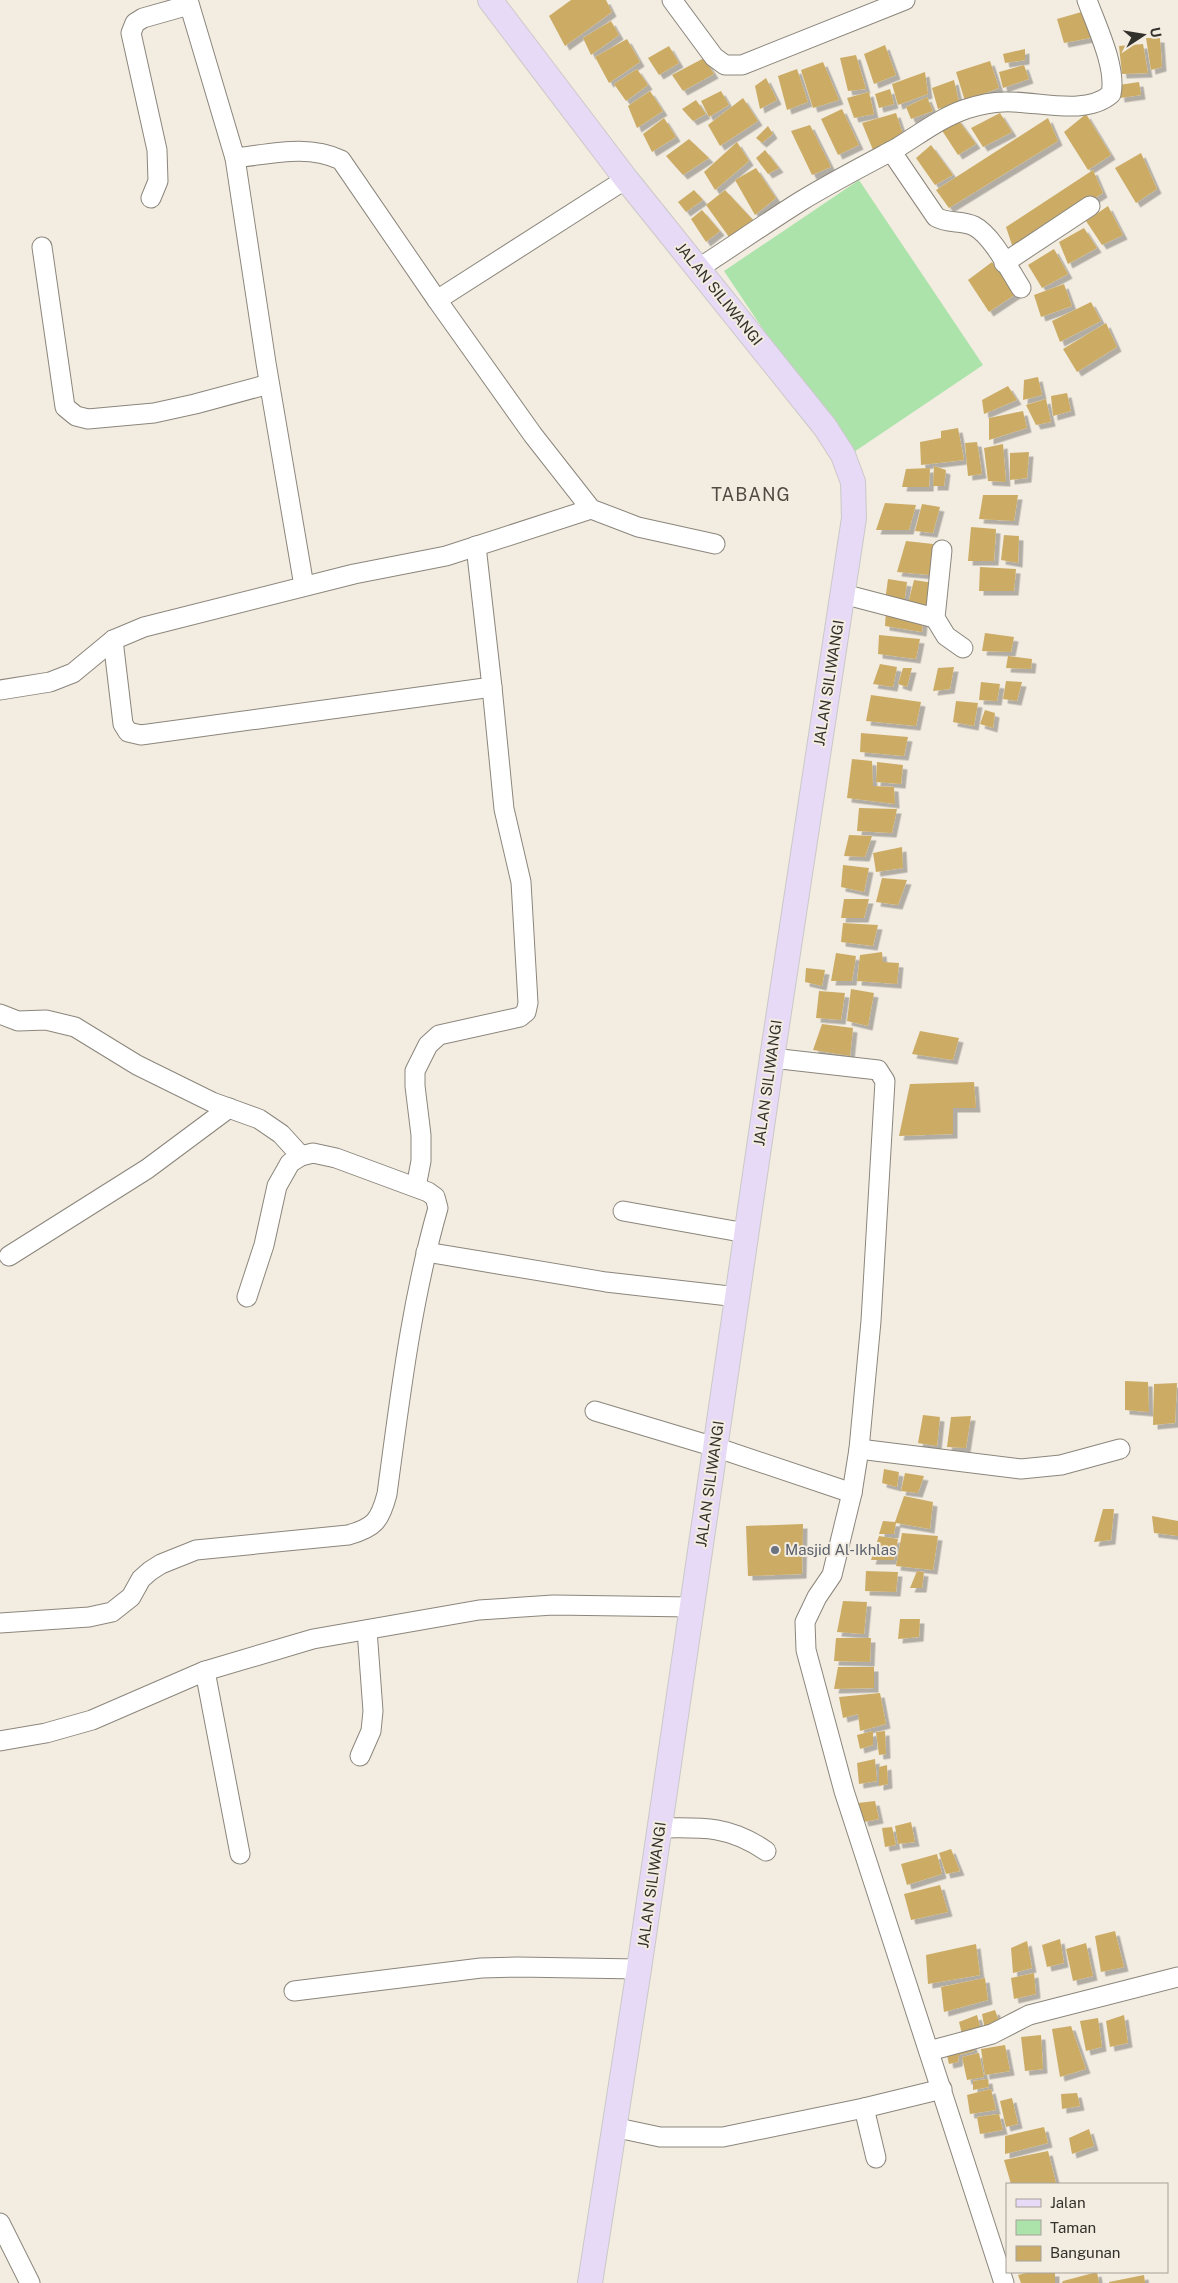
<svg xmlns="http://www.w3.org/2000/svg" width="1178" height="2283" viewBox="0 0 1178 2283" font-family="'Public Sans',sans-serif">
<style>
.green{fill:#ace3aa}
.building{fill:#ccac65;filter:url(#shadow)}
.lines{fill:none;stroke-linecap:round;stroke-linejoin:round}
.minor-casing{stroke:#8b867c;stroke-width:21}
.major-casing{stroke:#cac9c8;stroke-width:26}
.minor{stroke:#fff;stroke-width:19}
.major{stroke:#e6daf6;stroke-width:24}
.worship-dot{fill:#6b7280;stroke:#f2ece1;stroke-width:2}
.labels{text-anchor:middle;stroke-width:4;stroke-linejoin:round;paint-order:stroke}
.street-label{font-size:15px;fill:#33312c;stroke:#f2ece1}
.worship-label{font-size:15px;fill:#5b616d;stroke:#f2ece1;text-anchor:start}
.quarter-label{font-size:18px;letter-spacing:1px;fill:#504b42;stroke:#f2ece1}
</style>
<defs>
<filter id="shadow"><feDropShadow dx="4.5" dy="4.5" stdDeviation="0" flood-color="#0004"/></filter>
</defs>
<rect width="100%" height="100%" fill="#f2ece1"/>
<polygon class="green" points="859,180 983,365 848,456 724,271"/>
<g class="building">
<polygon points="571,0 606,0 612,12 565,46 549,16"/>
<polygon points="1085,11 1095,37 1064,43 1057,19"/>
<polygon points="611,21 619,35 591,55 583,38"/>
<polygon points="1146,38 1160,38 1162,67 1151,70"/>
<polygon points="627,39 640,62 609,83 595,57"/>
<polygon points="1143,44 1148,73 1122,74 1119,46"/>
<polygon points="885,45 896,75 874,84 864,54"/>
<polygon points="669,46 679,63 659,75 648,58"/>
<polygon points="1025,49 1025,60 1005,63 1003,54"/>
<polygon points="856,55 866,89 848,91 840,58"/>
<polygon points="704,58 714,74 683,91 672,75"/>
<polygon points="990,61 999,88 965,101 956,72"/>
<polygon points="823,62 839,100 813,108 801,70"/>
<polygon points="1024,65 1029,79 1003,88 999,72"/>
<polygon points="637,69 648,85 626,101 614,84"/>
<polygon points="797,69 808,102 787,110 778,76"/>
<polygon points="925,72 928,94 898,105 892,84"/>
<polygon points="766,78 777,100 760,109 755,86"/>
<polygon points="954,80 959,102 938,109 932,88"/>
<polygon points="1139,82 1141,95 1120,98 1119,85"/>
<polygon points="890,89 894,104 879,108 875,94"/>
<polygon points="650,91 663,111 637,128 628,106"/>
<polygon points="721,91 729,105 709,117 701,101"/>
<polygon points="869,92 874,114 854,118 847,98"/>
<polygon points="927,97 933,111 911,119 906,107"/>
<polygon points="743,98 758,121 720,146 708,125"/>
<polygon points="696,100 706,114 693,121 682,109"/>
<polygon points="842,109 859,145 838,155 821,119"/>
<polygon points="896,113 905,140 873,150 862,123"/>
<polygon points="1000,113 1012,132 983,147 971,128"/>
<polygon points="1086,114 1111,155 1088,170 1064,132"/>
<polygon points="664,118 676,137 652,152 643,134"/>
<polygon points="957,118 976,144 958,155 941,129"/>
<polygon points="1048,118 1058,141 949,208 936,190"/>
<polygon points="810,125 831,167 812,175 791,131"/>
<polygon points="768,126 773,134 762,143 756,138"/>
<polygon points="689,139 709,158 683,175 666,156"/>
<polygon points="737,142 749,161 715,190 704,172"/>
<polygon points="931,145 953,175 935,185 916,158"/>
<polygon points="765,150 779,168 768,174 756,158"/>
<polygon points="1141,153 1157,189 1136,203 1115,168"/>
<polygon points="756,168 776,198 755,215 735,180"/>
<polygon points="1093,170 1103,193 1014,251 1006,227"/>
<polygon points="694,190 703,200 686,212 678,202"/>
<polygon points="725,190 754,221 729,237 706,205"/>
<polygon points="1108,206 1123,235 1102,245 1086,221"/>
<polygon points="702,210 720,231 706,242 691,219"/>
<polygon points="1084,228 1097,248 1068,264 1059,242"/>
<polygon points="1054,249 1068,274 1042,288 1028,265"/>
<polygon points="992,262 1016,294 989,312 968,280"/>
<polygon points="1064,284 1072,306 1041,317 1034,295"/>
<polygon points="1091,302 1101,321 1060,342 1052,321"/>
<polygon points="1106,323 1117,347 1077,372 1063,349"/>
<polygon points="1038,377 1042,395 1023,400 1024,380"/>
<polygon points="1008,386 1017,400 984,414 982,400"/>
<polygon points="1067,393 1071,411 1053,416 1051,396"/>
<polygon points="1046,399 1051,422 1036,425 1026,405"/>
<polygon points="1023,411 1027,428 989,440 989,418"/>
<polygon points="958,428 964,460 921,465 920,442 941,438 941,431"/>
<polygon points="977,442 982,474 968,476 965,443"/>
<polygon points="1003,444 1006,482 988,481 984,448"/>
<polygon points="1029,452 1027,478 1010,480 1010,453"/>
<polygon points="934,466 946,470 944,486 933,486"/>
<polygon points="930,468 929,487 902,487 906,469"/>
<polygon points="983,495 1018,495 1014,521 979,519"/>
<polygon points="885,503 916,505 909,530 876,530"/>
<polygon points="922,504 940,507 933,533 915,531"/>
<polygon points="971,527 996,529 994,561 968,561"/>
<polygon points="1004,535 1019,536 1018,563 1001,560"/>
<polygon points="906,541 933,544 930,575 897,572"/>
<polygon points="980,567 1016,569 1014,591 979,591"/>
<polygon points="888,579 907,582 904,604 885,601"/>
<polygon points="914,580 934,583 930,609 908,604"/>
<polygon points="886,611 923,621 922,632 885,626"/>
<polygon points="985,633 1014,637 1011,652 982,651"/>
<polygon points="879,635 920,639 916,659 878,654"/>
<polygon points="1008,656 1032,659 1031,669 1006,668"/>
<polygon points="880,664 897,667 893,687 873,684"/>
<polygon points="954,667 950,689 933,691 938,668"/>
<polygon points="903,668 912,668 907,687 898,684"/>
<polygon points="1006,681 1022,682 1017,701 1003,699"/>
<polygon points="981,682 1000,684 997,701 979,700"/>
<polygon points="871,695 921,702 916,726 866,721"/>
<polygon points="956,701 978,703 974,726 953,722"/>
<polygon points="985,710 995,713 993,728 980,724"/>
<polygon points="861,733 908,737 904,756 860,752"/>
<polygon points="852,759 872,761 873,786 894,787 895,804 847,798"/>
<polygon points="877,762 903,765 901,784 876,782"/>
<polygon points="859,808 897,809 892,833 857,831"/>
<polygon points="849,835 872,836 865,857 844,856"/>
<polygon points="902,847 903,868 876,872 873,853"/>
<polygon points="843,865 869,868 864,892 841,887"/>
<polygon points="882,878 907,880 898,905 876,902"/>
<polygon points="844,899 869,899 864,918 841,918"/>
<polygon points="843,923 878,925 873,946 841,942"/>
<polygon points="882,952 883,962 899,963 897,984 857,981 860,955"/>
<polygon points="836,953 856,956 852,981 831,981"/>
<polygon points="806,968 825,970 822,986 805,982"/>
<polygon points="851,989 874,993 868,1026 847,1021"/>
<polygon points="819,991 845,993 841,1020 816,1018"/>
<polygon points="822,1024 853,1028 850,1056 813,1050"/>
<polygon points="920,1031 959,1038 953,1060 912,1054"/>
<polygon points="974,1082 976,1108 953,1108 953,1134 899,1136 910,1084"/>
<polygon points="1125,1381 1148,1382 1149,1412 1125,1410"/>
<polygon points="1177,1383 1175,1423 1153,1425 1154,1384"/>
<polygon points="923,1415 940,1417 937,1446 918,1443"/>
<polygon points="971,1416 966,1448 947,1447 951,1417"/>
<polygon points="884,1469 899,1472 897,1487 882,1483"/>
<polygon points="905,1473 924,1476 918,1493 901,1491"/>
<polygon points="904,1496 933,1502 930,1529 896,1523 894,1534 879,1534 883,1521 895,1522"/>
<polygon points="1103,1509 1114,1509 1111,1540 1094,1542"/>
<polygon points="1152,1516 1178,1521 1178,1536 1154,1533"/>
<polygon points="803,1524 802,1574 748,1576 746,1526"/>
<polygon points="902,1533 938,1536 933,1570 896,1566"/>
<polygon points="879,1536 898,1539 894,1560 871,1560"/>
<polygon points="866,1571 898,1572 896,1592 865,1591"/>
<polygon points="917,1571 924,1572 922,1588 910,1588"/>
<polygon points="843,1601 867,1602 864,1634 837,1632"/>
<polygon points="900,1619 920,1619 919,1637 898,1639"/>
<polygon points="836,1638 871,1638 870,1662 834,1661"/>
<polygon points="838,1667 874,1667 874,1688 834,1689"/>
<polygon points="880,1693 886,1724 860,1731 858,1714 843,1718 839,1697"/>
<polygon points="873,1731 873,1745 860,1749 857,1735"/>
<polygon points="885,1731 886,1754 879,1755 876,1732"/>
<polygon points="875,1759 877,1781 859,1784 857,1763"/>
<polygon points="887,1765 888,1784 879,1786 879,1767"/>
<polygon points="875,1801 879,1819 864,1822 858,1803"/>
<polygon points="911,1822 915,1842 898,1844 895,1826"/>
<polygon points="892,1827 896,1845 885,1847 882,1828"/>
<polygon points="951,1849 960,1871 946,1874 939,1853"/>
<polygon points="937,1854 942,1874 907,1885 901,1864"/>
<polygon points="940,1885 948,1912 911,1920 904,1894"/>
<polygon points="1115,1931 1124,1967 1101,1972 1095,1936"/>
<polygon points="1060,1939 1064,1963 1047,1967 1042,1945"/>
<polygon points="1027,1941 1032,1968 1013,1973 1011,1948"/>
<polygon points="1086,1943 1093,1976 1073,1981 1066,1949"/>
<polygon points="976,1944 980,1975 928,1984 926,1955"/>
<polygon points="1034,1973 1036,1994 1014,1999 1011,1978"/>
<polygon points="985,1978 988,2000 944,2012 941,1987"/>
<polygon points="995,2010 1000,2024 985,2030 982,2014"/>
<polygon points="977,2015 982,2033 963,2038 959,2022"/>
<polygon points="1124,2015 1128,2043 1110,2047 1106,2021"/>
<polygon points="1098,2018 1102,2047 1086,2051 1080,2021"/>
<polygon points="1071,2026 1086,2069 1060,2077 1052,2029"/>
<polygon points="1041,2035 1043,2069 1025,2071 1021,2037"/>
<polygon points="972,2044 974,2051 959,2055 958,2062 949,2064 946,2051"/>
<polygon points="1005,2045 1010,2071 985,2075 981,2049"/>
<polygon points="979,2053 984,2077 967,2080 962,2057"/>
<polygon points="988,2079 989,2087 973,2090 973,2081"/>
<polygon points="991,2089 996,2110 970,2114 967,2095"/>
<polygon points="1077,2093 1080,2106 1062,2109 1061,2094"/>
<polygon points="1012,2098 1018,2124 1006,2127 1000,2101"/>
<polygon points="999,2114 1003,2130 980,2134 977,2117"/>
<polygon points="1044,2127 1048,2143 1005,2154 1005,2136"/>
<polygon points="1089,2129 1094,2146 1072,2154 1069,2138"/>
<polygon points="1048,2151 1056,2183 1011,2184 1004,2160"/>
<polygon points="1031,2272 1055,2272 1055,2283 1021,2283 1018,2275"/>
<polygon points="1097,2272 1099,2283 1062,2283 1063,2281"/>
<polygon points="1144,2275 1145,2283 1109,2283 1109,2282"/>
</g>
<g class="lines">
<g class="minor-casing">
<g id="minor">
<path d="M188,0l47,158c37,-4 72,-14 106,2l96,140 189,-121"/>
<polyline points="672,0 714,57 725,65 742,65 905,0"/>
<path d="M891,151l45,66c12,7 26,3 38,9 18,9 36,45 47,62"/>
<polyline points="235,158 266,363 304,586"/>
<polyline points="151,198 158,181 157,150 131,33 135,23 143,18 189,5"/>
<polyline points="42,247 65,407 76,416 88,419 154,413 195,404 269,384"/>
<polyline points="1004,263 1090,206"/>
<path d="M699,268c34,-22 67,-45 102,-67 31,-19 64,-36 96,-53 23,-14 43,-30 69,-39 13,-4 25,-7 37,-7 32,-2 82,15 108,-8 6,-26 -15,-69 -24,-94"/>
<polyline points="437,300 533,435 591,509 638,527 715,544"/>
<polyline points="942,550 935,618 946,636 963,648"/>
<polyline points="843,594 935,618"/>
<polyline points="113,640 123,724 128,732 141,735 492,687 476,546"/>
<polyline points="0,690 50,682 73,673 113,640 144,627 354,574 446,556 591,509"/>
<polyline points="0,1014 18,1021 46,1020 75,1027 137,1065 212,1102 259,1119 281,1134 301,1156"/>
<polyline points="772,1058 878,1070 885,1081 871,1321 859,1449 852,1493 832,1575 817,1597 805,1622 806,1650 844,1791 1004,2283"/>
<polyline points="416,1187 421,1161 421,1135 415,1086 415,1071 428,1045 439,1035 520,1017 526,1012 528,1003 521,882 504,809 492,687"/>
<polyline points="623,1211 746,1233"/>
<polyline points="426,1252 606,1282 738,1297"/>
<polyline points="9,1256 147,1169 229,1108"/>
<polyline points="595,1411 715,1447 852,1493"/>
<polyline points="859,1449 1021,1469 1061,1465 1120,1449"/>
<path d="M0,1623l89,-6 23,-5 19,-15 10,-18 9,-8 11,-7 35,-14 152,-15c26,-7 32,-14 39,-41 13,-96 24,-192 51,-286l-3,-11 -7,-5 -92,-34 -23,-5 -12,3 -11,7 -13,23 -13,59 -17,52"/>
<polyline points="205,1671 240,1854"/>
<polyline points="0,1741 46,1733 92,1720 205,1671 313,1639 479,1610 553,1605 692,1607"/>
<polyline points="360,1756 371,1731 373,1711 367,1630"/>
<path d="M660,1828c43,-1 70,-2 106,23"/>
<polyline points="294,1991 481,1968 517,1967 639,1969"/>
<polyline points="929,2051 992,2034 1029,2015 1178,1977"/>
<polyline points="864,2108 876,2158"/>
<polyline points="613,2127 660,2137 723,2137 864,2108 942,2089"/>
<polyline points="0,2223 30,2283"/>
</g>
</g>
<g class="major-casing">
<polyline id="major" points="490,0 626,179 825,427 843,455 853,482 854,518 772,1058 639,1969 590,2283"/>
</g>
<use href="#minor" class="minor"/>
<use href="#major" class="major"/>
</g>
<circle class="worship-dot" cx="775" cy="1550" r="5"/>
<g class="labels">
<g class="street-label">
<text transform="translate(719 294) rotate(51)" y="5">JALAN SILIWANGI</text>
<text transform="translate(829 683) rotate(-81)" y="5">JALAN SILIWANGI</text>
<text transform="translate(768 1083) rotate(-82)" y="5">JALAN SILIWANGI</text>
<text transform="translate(710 1484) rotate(-82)" y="5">JALAN SILIWANGI</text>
<text transform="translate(652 1885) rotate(-82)" y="5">JALAN SILIWANGI</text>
</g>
<g class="worship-label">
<text x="785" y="1555">Masjid Al-Ikhlas</text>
</g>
<g class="quarter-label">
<text x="751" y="501">TABANG</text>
</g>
</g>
<rect x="1006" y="2183" width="162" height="90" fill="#f2ece1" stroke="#a6a199"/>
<rect x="1016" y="2199" width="25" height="8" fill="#e6daf6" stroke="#a6a199"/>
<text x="1050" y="2208" font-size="15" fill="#33312c">Jalan</text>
<rect x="1016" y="2220" width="25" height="15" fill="#ace3aa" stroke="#a6a199"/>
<text x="1050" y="2233" font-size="15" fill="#33312c">Taman</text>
<rect x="1016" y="2246" width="25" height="15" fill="#ccac65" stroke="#a6a199"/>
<text x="1050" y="2258" font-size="15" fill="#33312c">Bangunan</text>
<g transform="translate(1143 35) rotate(78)" stroke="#f2ece1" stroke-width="4" paint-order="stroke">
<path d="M0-4L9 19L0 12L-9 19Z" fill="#33312c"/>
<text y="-8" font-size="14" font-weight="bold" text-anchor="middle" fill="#33312c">U</text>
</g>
</svg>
